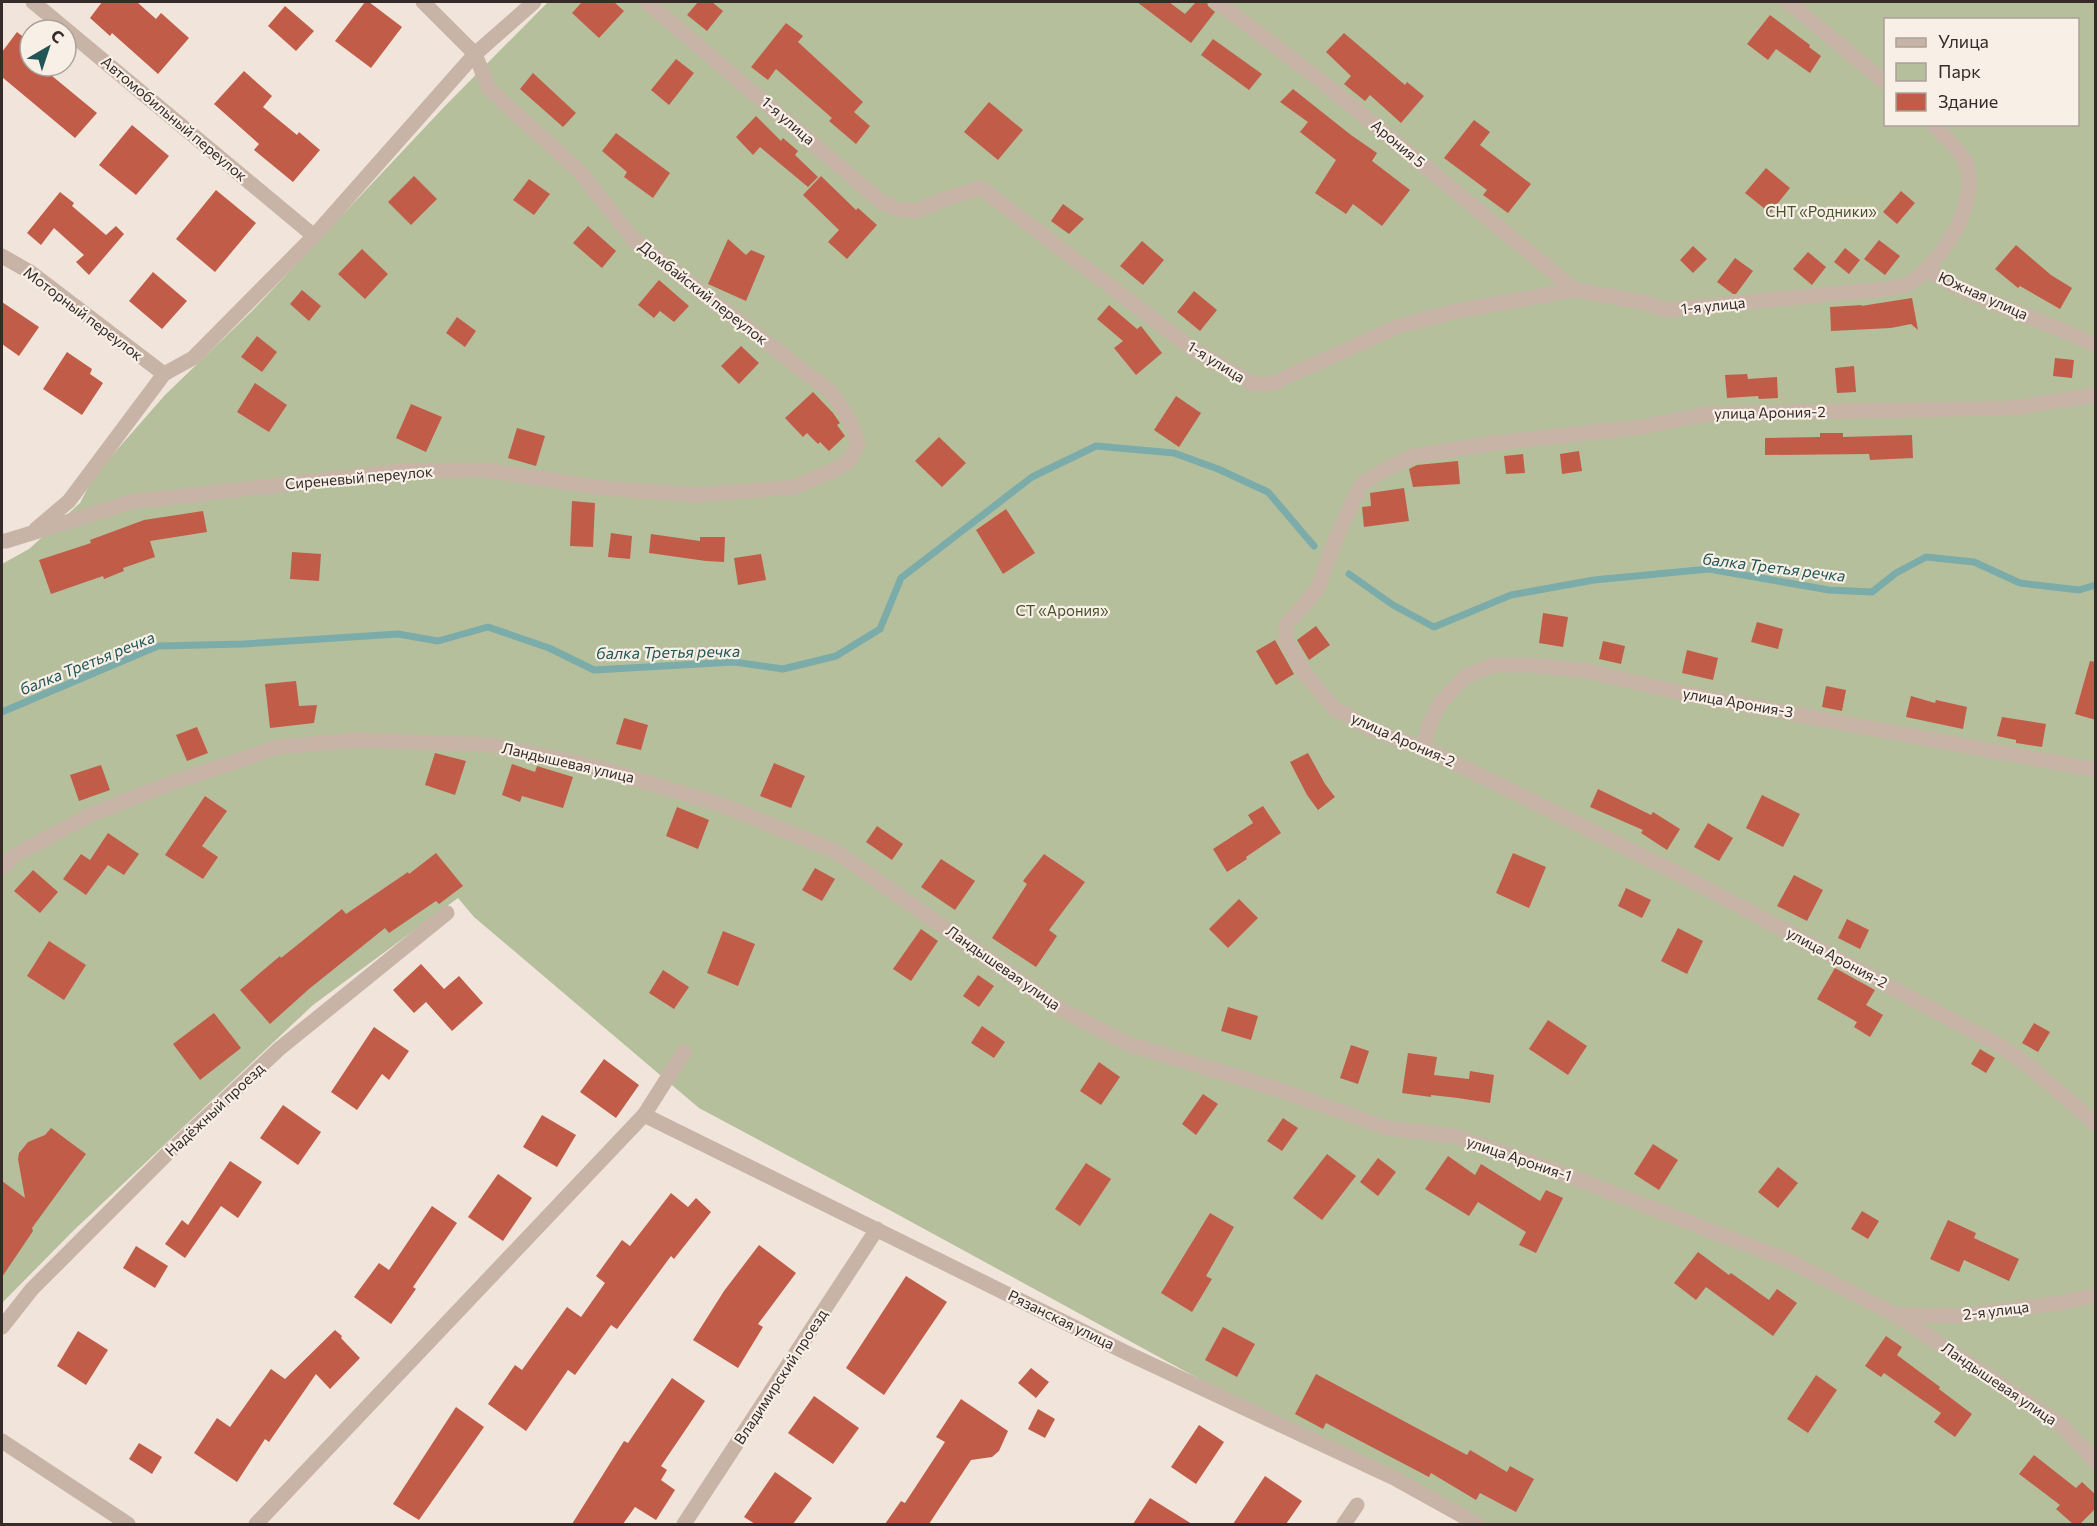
<svg xmlns="http://www.w3.org/2000/svg" width="2097" height="1526" viewBox="0 0 2097 1526" font-family="Commissioner,sans-serif">
<style>
.green{fill:#b6bf9c;fill-rule:evenodd}
.lines{fill:none;stroke-linecap:round;stroke-linejoin:round}
.stream{stroke:#7bacaa;stroke-width:7}
.building{fill:#c15c49}
.minor{stroke:#c8b4a7;stroke-width:15}
.labels{text-anchor:middle;stroke-width:4.5;stroke-linejoin:round;paint-order:stroke}
.street-label{font-size:15px;fill:#352b28;stroke:#f8efe7}
.park-label{font-size:15px;fill:#48522c;stroke:#f8efe7}
.water-label{font-size:16px;font-style:italic;fill:#1f5554;stroke:#f8efe7}
</style>
<rect width="100%" height="100%" fill="#f1e5db"/>
<path class="green" d="M548,2h1547v1522h-630l-570,-311 -196,-105 -225,-191 -16,-19 -145,107 -239,225 -72,73v-739l27,-15 51,-46 14,-27 71,-81 87,-84 193,-205zM1886,20h192v104h-192z"/>
<g class="lines">
<g class="stream">
<polyline points="1349,574 1393,605 1434,627 1511,595 1594,580 1709,569 1829,590 1872,592 1896,573 1926,557 1974,562 2020,583 2079,590 2096,585"/>
<polyline points="2,712 158,646 244,644 398,634 438,641 488,627 549,648 594,670 734,662 783,669 836,656 880,629 901,578 1032,477 1096,446 1174,453 1218,469 1268,492 1314,546"/>
</g>
</g>
<g class="building">
<polygon points="102,2 137,2 156,19 161,13 189,38 158,74 112,33 110,36 90,18"/>
<polygon points="365,2 369,2 402,27 371,68 335,41"/>
<polygon points="582,2 614,2 624,11 599,38 572,13"/>
<polygon points="698,2 712,2 723,11 707,31 687,15"/>
<polygon points="1137,2 1169,2 1185,14 1196,2 1207,2 1208,6 1215,12 1191,43"/>
<polygon points="285,6 314,31 296,51 268,26"/>
<polygon points="1770,15 1810,45 1809,47 1821,56 1810,73 1776,49 1768,60 1747,44"/>
<polygon points="786,23 803,36 798,42 863,102 854,112 870,126 856,144 829,121 832,118 776,69 768,80 751,67"/>
<polygon points="17,32 30,42 30,66 40,66 97,113 75,138 2,77 2,52"/>
<polygon points="1344,33 1405,85 1407,82 1424,96 1401,123 1370,95 1365,101 1344,84 1351,76 1326,52"/>
<polygon points="1213,39 1262,74 1249,90 1201,55"/>
<polygon points="676,59 694,73 669,105 651,90"/>
<polygon points="244,71 272,96 263,107 297,135 299,132 320,150 293,182 254,150 259,144 214,104"/>
<polygon points="533,73 576,113 563,127 520,89"/>
<polygon points="1293,89 1351,135 1377,153 1372,161 1410,190 1382,226 1353,204 1346,214 1315,193 1336,160 1300,132 1308,122 1280,102"/>
<polygon points="989,102 1023,130 998,160 964,132"/>
<polygon points="756,116 781,141 783,138 798,151 795,155 818,177 808,187 760,147 753,155 736,137"/>
<polygon points="1474,120 1490,132 1480,145 1531,184 1508,213 1483,195 1487,190 1444,158"/>
<polygon points="132,125 169,156 136,195 99,165"/>
<polygon points="616,133 670,173 653,198 624,177 627,172 602,151"/>
<polygon points="1766,168 1790,188 1770,213 1745,193"/>
<polygon points="414,176 437,199 411,225 388,202"/>
<polygon points="821,176 856,210 858,208 877,225 847,259 828,242 839,230 803,195"/>
<polygon points="529,179 550,194 534,215 513,200"/>
<polygon points="216,190 256,223 215,272 176,239"/>
<polygon points="1901,191 1915,203 1897,224 1883,212"/>
<polygon points="60,192 74,203 72,206 106,235 116,226 124,234 89,275 76,262 84,255 54,228 41,245 27,233"/>
<polygon points="1063,204 1084,219 1069,234 1051,221"/>
<polygon points="588,226 616,251 602,268 573,243"/>
<polygon points="728,239 746,255 751,250 765,256 746,301 708,284"/>
<polygon points="1879,240 1900,256 1885,275 1864,259"/>
<polygon points="1142,241 1164,260 1143,285 1120,266"/>
<polygon points="2016,245 2051,275 2072,288 2060,309 2020,286 2018,288 1995,269"/>
<polygon points="1693,246 1707,259 1693,273 1680,260"/>
<polygon points="1845,248 1860,260 1849,274 1834,262"/>
<polygon points="362,249 388,274 365,299 338,274"/>
<polygon points="1808,252 1826,267 1812,285 1793,269"/>
<polygon points="1735,258 1753,271 1736,294 1733,294 1717,282"/>
<polygon points="153,272 187,301 162,329 129,301"/>
<polygon points="659,280 689,306 674,322 660,311 654,318 638,305"/>
<polygon points="302,290 321,306 309,321 290,304"/>
<polygon points="1194,291 1217,310 1200,331 1177,312"/>
<polygon points="1912,298 1918,330 1911,324 1891,328 1831,331 1830,307 1862,305 1861,306"/>
<polygon points="2,302 39,327 19,356 2,344"/>
<polygon points="1109,305 1137,329 1141,326 1162,353 1136,375 1114,348 1123,341 1097,319"/>
<polygon points="457,317 476,331 465,347 446,333"/>
<polygon points="257,336 277,352 262,372 241,357"/>
<polygon points="741,346 759,363 739,384 721,366"/>
<polygon points="67,352 92,369 90,374 103,383 82,415 43,389"/>
<polygon points="2055,358 2074,360 2072,378 2053,376"/>
<polygon points="1854,366 1856,392 1837,393 1835,368"/>
<polygon points="1747,374 1748,379 1777,377 1778,398 1759,399 1758,396 1727,398 1725,375"/>
<polygon points="255,383 287,405 269,432 237,412"/>
<polygon points="813,392 833,413 840,423 837,425 845,436 829,451 820,442 818,444 807,433 803,437 785,418"/>
<polygon points="1176,396 1201,413 1179,447 1154,430"/>
<polygon points="411,404 442,417 426,452 396,438"/>
<polygon points="517,428 545,436 536,466 508,458"/>
<polygon points="1820,433 1843,433 1843,437 1912,435 1913,458 1870,460 1869,454 1765,455 1765,438 1820,437"/>
<polygon points="939,437 966,463 942,487 915,461"/>
<polygon points="1579,451 1582,471 1562,474 1560,454"/>
<polygon points="1523,454 1525,473 1506,474 1504,456"/>
<polygon points="1458,461 1460,484 1413,487 1409,469 1417,465"/>
<polygon points="1404,488 1409,521 1364,527 1362,507 1371,506 1370,493"/>
<polygon points="572,501 595,503 593,547 570,546"/>
<polygon points="1006,509 1035,553 1003,574 976,530"/>
<polygon points="203,511 207,532 150,541 155,557 123,568 124,571 104,579 103,576 51,594 39,560 91,543 90,540 144,520"/>
<polygon points="611,533 632,536 630,559 608,557"/>
<polygon points="651,534 700,541 700,537 725,537 724,562 706,561 649,553"/>
<polygon points="292,552 321,554 319,581 290,579"/>
<polygon points="761,554 766,580 738,585 734,558"/>
<polygon points="1543,613 1568,617 1563,647 1539,643"/>
<polygon points="1757,622 1783,629 1778,649 1751,642"/>
<polygon points="1316,626 1330,645 1309,660 1297,640"/>
<polygon points="1275,640 1294,674 1276,685 1256,651"/>
<polygon points="1603,641 1625,646 1621,664 1599,659"/>
<polygon points="1687,650 1718,658 1713,680 1682,673"/>
<polygon points="2090,661 2096,662 2096,720 2075,714"/>
<polygon points="296,681 299,706 317,705 314,723 270,728 265,684"/>
<polygon points="1826,686 1846,690 1842,711 1822,707"/>
<polygon points="1911,696 1935,703 1936,700 1967,707 1963,729 1906,717"/>
<polygon points="2002,717 2046,724 2042,747 2016,743 2016,740 1997,736"/>
<polygon points="624,718 648,725 641,750 616,744"/>
<polygon points="197,727 208,753 187,761 176,735"/>
<polygon points="435,753 466,761 455,795 425,785"/>
<polygon points="1308,753 1325,784 1335,797 1318,810 1307,795 1290,762"/>
<polygon points="774,763 805,776 791,808 760,796"/>
<polygon points="512,764 535,772 537,766 573,777 563,808 522,796 520,802 502,795"/>
<polygon points="101,765 110,790 79,801 70,775"/>
<polygon points="1598,789 1651,815 1653,812 1680,829 1667,850 1641,833 1643,830 1590,807"/>
<polygon points="1762,795 1800,814 1783,847 1746,828"/>
<polygon points="205,796 227,811 202,846 218,857 203,879 165,855"/>
<polygon points="1263,806 1281,833 1246,857 1247,859 1227,872 1213,849 1253,823 1248,815"/>
<polygon points="677,807 709,820 698,849 666,836"/>
<polygon points="1708,823 1733,838 1719,861 1694,847"/>
<polygon points="877,826 903,844 892,860 866,842"/>
<polygon points="108,833 139,854 124,875 108,865 86,895 63,879 81,854 90,860"/>
<polygon points="436,853 463,886 439,904 436,901 389,933 385,928 309,989 270,1024 240,990 280,956 281,958 342,909 346,914 408,872 409,874"/>
<polygon points="1513,853 1546,867 1529,908 1496,893"/>
<polygon points="1044,854 1085,882 1049,930 1057,936 1036,967 992,938 1027,884 1023,881"/>
<polygon points="941,859 975,881 955,910 921,887"/>
<polygon points="815,868 835,879 822,901 802,890"/>
<polygon points="33,870 58,892 40,913 14,891"/>
<polygon points="1794,875 1823,890 1807,921 1777,906"/>
<polygon points="1626,888 1651,900 1642,918 1618,906"/>
<polygon points="1239,899 1258,918 1228,948 1209,929"/>
<polygon points="1847,919 1869,930 1860,949 1838,938"/>
<polygon points="1678,928 1703,941 1687,974 1661,961"/>
<polygon points="921,929 938,941 911,981 893,969"/>
<polygon points="723,931 755,944 738,986 707,973"/>
<polygon points="49,941 86,965 64,1000 27,976"/>
<polygon points="421,964 444,989 459,976 483,1003 452,1031 426,1002 414,1013 393,990"/>
<polygon points="1835,968 1875,990 1866,1005 1883,1015 1870,1037 1854,1027 1857,1022 1817,999"/>
<polygon points="663,970 689,987 674,1009 649,993"/>
<polygon points="978,975 994,986 979,1007 963,996"/>
<polygon points="1228,1007 1258,1016 1251,1040 1221,1031"/>
<polygon points="214,1013 241,1048 200,1080 173,1044"/>
<polygon points="1548,1020 1587,1046 1568,1075 1529,1049"/>
<polygon points="2034,1023 2050,1032 2038,1052 2022,1043"/>
<polygon points="982,1026 1005,1042 994,1058 971,1043"/>
<polygon points="374,1027 409,1051 389,1080 382,1074 357,1110 331,1092"/>
<polygon points="1351,1045 1369,1051 1358,1084 1340,1078"/>
<polygon points="1980,1049 1995,1058 1986,1073 1971,1064"/>
<polygon points="1408,1053 1437,1057 1434,1075 1469,1079 1470,1071 1494,1075 1490,1103 1458,1098 1431,1095 1431,1097 1402,1093"/>
<polygon points="604,1059 639,1085 616,1118 580,1092"/>
<polygon points="1099,1062 1120,1077 1101,1105 1080,1091"/>
<polygon points="1203,1094 1218,1104 1196,1135 1182,1124"/>
<polygon points="283,1105 321,1132 298,1165 260,1138"/>
<polygon points="542,1115 576,1135 557,1167 523,1147"/>
<polygon points="1283,1118 1298,1128 1282,1151 1267,1141"/>
<polygon points="51,1128 86,1154 32,1228 33,1231 2,1277 2,1181 25,1198 18,1159 19,1153 28,1142 45,1135"/>
<polygon points="1653,1144 1678,1160 1659,1190 1634,1174"/>
<polygon points="1327,1154 1356,1176 1322,1220 1293,1198"/>
<polygon points="1448,1156 1475,1175 1481,1164 1540,1201 1546,1190 1563,1198 1536,1253 1519,1245 1526,1232 1478,1202 1469,1216 1425,1189"/>
<polygon points="1378,1158 1396,1172 1378,1196 1360,1182"/>
<polygon points="230,1161 262,1182 238,1218 221,1206 185,1258 165,1244 182,1220 188,1225"/>
<polygon points="1086,1163 1111,1179 1080,1226 1055,1209"/>
<polygon points="1778,1167 1798,1183 1778,1208 1758,1192"/>
<polygon points="498,1174 532,1198 503,1241 468,1217"/>
<polygon points="671,1193 688,1207 696,1198 711,1212 674,1259 671,1256 617,1329 611,1325 575,1375 568,1370 526,1431 488,1404 515,1365 522,1370 567,1307 581,1317 605,1283 596,1276 622,1240 630,1246"/>
<polygon points="432,1206 457,1223 413,1287 416,1289 391,1324 354,1297 379,1263 389,1270"/>
<polygon points="1862,1211 1879,1221 1868,1239 1851,1229"/>
<polygon points="1210,1213 1234,1227 1206,1276 1212,1279 1192,1312 1161,1293"/>
<polygon points="1948,1220 1976,1233 1974,1238 2019,1259 2009,1281 1964,1260 1959,1272 1930,1259"/>
<polygon points="759,1245 796,1273 758,1324 763,1327 738,1368 693,1340 724,1291"/>
<polygon points="136,1246 168,1266 155,1288 123,1268"/>
<polygon points="1698,1252 1729,1275 1731,1273 1769,1300 1777,1289 1797,1303 1773,1336 1706,1287 1696,1300 1674,1283"/>
<polygon points="906,1276 947,1302 884,1395 846,1368"/>
<polygon points="1223,1327 1255,1344 1237,1377 1205,1360"/>
<polygon points="335,1330 342,1336 341,1338 360,1358 330,1389 316,1374 269,1442 265,1439 237,1482 194,1453 217,1418 230,1427 271,1369 285,1379"/>
<polygon points="78,1331 108,1350 86,1385 57,1366"/>
<polygon points="1886,1336 1902,1347 1897,1355 1940,1387 1939,1389 1972,1414 1955,1437 1934,1422 1941,1413 1884,1373 1881,1377 1865,1366"/>
<polygon points="1031,1368 1049,1382 1036,1398 1018,1383"/>
<polygon points="1316,1374 1467,1455 1470,1450 1507,1472 1510,1466 1534,1479 1516,1512 1480,1493 1476,1500 1431,1473 1429,1477 1326,1423 1323,1429 1295,1414"/>
<polygon points="1816,1375 1837,1390 1808,1433 1787,1419"/>
<polygon points="672,1378 705,1401 661,1466 667,1470 661,1480 675,1490 656,1520 635,1507 623,1524 572,1524 624,1441 628,1443"/>
<polygon points="814,1396 859,1428 833,1464 788,1433"/>
<polygon points="961,1399 1008,1431 999,1451 992,1457 971,1460 929,1524 885,1524 901,1501 905,1503 945,1442 936,1437"/>
<polygon points="456,1407 484,1427 419,1520 393,1504"/>
<polygon points="1038,1409 1055,1419 1045,1438 1028,1429"/>
<polygon points="1199,1425 1224,1442 1196,1484 1171,1467"/>
<polygon points="139,1443 162,1457 152,1474 129,1459"/>
<polygon points="2034,1455 2076,1488 2082,1482 2096,1495 2096,1508 2080,1524 2073,1524 2056,1509 2060,1505 2019,1474"/>
<polygon points="775,1472 812,1498 793,1524 755,1524 744,1517"/>
<polygon points="1265,1476 1302,1501 1286,1524 1233,1524"/>
<polygon points="1150,1498 1192,1524 1133,1524"/>
</g>
<g class="lines">
<g class="minor">
<polyline points="33,2 314,236"/>
<path d="M647,2l233,199 16,8 20,2 32,-13 33,-10 213,162 59,34h18l128,-58 62,-16 114,-20 67,12 26,8c58,-6 116,-11 174,-17 15,-1 56,-3 68,-10 18,-10 45,-47 52,-67 17,-49 4,-57 -29,-92"/>
<polyline points="1217,2 1320,80 1575,290"/>
<polyline points="1788,2 1886,83"/>
<polyline points="2,256 30,272 164,374"/>
<path d="M1928,270c50,33 114,48 168,76"/>
<polyline points="2096,395 2012,408 1706,414 1642,427 1495,443 1414,456 1384,470 1361,485 1337,536 1317,590 1286,625 1286,640 1305,674 1334,708 1373,730 1423,748 1469,770 1683,876 1997,1044 2029,1066 2096,1124"/>
<polyline points="36,529 69,501 164,374 193,358 314,236 475,54 534,2"/>
<polyline points="2,541 6,541 131,502 402,471 486,470 602,488 698,495 794,487 830,472 849,461 858,444 850,421 832,393 633,239 579,171 489,89 475,54 423,2"/>
<polyline points="1423,748 1429,726 1441,702 1466,676 1494,665 1531,665 1587,671 1686,694 2096,770"/>
<polyline points="2,868 15,855 92,814 169,784 278,747 359,740 491,745 596,767 722,805 835,851 1060,1009 1128,1044 1274,1088 1387,1128 1455,1136 1553,1170 1787,1260 1896,1315 2060,1424 2096,1462"/>
<polyline points="644,1115 1129,1354 1394,1478 1477,1524"/>
<polyline points="1896,1315 1959,1316 2059,1303 2096,1295"/>
<polyline points="2,1327 32,1289 168,1153 279,1049 447,913"/>
<polyline points="2,1441 128,1524"/>
<polyline points="256,1524 644,1115 684,1052"/>
<polyline points="684,1524 877,1229"/>
<polyline points="1344,1524 1357,1505"/>
</g>
</g>
<g class="labels">
<g class="street-label">
<text transform="translate(174 119) rotate(40)" y="5">Автомобильный переулок</text>
<text transform="translate(788 121) rotate(41)" y="5">1-я улица</text>
<text transform="translate(1398 144) rotate(40)" y="5">Арония 5</text>
<text transform="translate(703 293) rotate(38)" y="5">Домбайский переулок</text>
<text transform="translate(1983 296) rotate(24)" y="5">Южная улица</text>
<text transform="translate(1713 306) rotate(-6)" y="5">1-я улица</text>
<text transform="translate(83 314) rotate(37)" y="5">Моторный переулок</text>
<text transform="translate(1216 362) rotate(32)" y="5">1-я улица</text>
<text transform="translate(1770 413) rotate(-1)" y="5">улица Арония-2</text>
<text transform="translate(359 478) rotate(-5)" y="5">Сиреневый переулок</text>
<text transform="translate(1738 703) rotate(10)" y="5">улица Арония-3</text>
<text transform="translate(1403 740) rotate(24)" y="5">улица Арония-2</text>
<text transform="translate(568 763) rotate(13)" y="5">Ландышевая улица</text>
<text transform="translate(1837 958) rotate(28)" y="5">улица Арония-2</text>
<text transform="translate(1003 968) rotate(35)" y="5">Ландышевая улица</text>
<text transform="translate(215 1110) rotate(-43)" y="5">Надёжный проезд</text>
<text transform="translate(1519 1159) rotate(19)" y="5">улица Арония-1</text>
<text transform="translate(1996 1311) rotate(-7)" y="5">2-я улица</text>
<text transform="translate(1061 1320) rotate(26)" y="5">Рязанская улица</text>
<text transform="translate(781 1377) rotate(-57)" y="5">Владимирский проезд</text>
<text transform="translate(1999 1384) rotate(34)" y="5">Ландышевая улица</text>
</g>
<g class="park-label">
<text x="1821" y="217">СНТ «Родники»</text>
<text x="1062" y="616">СТ «Арония»</text>
</g>
<g class="water-label">
<text transform="translate(1774 567) rotate(7)" y="6">балка Третья речка</text>
<text transform="translate(668 652) rotate(-1)" y="6">балка Третья речка</text>
<text transform="translate(87 663) rotate(-22)" y="6">балка Третья речка</text>
</g>
</g>
<rect width="2097" height="1526" fill="none" stroke="#352b28" stroke-width="6"/>
<rect x="1884" y="18" width="195" height="108" fill="#f8efe7" stroke="#aaa19b" stroke-width="1.5"/>
<rect x="1896" y="38" width="30" height="9" fill="#c8b4a7" stroke="#aaa19b" stroke-width="1.5"/>
<text x="1938" y="48" font-size="18" fill="#352b28">Улица</text>
<rect x="1896" y="63" width="30" height="18" fill="#b6bf9c" stroke="#aaa19b" stroke-width="1.5"/>
<text x="1938" y="78" font-size="18" fill="#352b28">Парк</text>
<rect x="1896" y="93" width="30" height="18" fill="#c15c49" stroke="#aaa19b" stroke-width="1.5"/>
<text x="1938" y="108" font-size="18" fill="#352b28">Здание</text>
<g transform="translate(48 48) rotate(39)"><circle r="28" fill="#f8efe7" stroke="#aaa19b" stroke-width="1.5"/>
<path d="M0-4.5L10 22L0 15L-10 22Z" fill="#1f5554"/>
<text y="-9" font-size="16" font-weight="bold" text-anchor="middle" fill="#352b28">С</text>
</g>
</svg>
